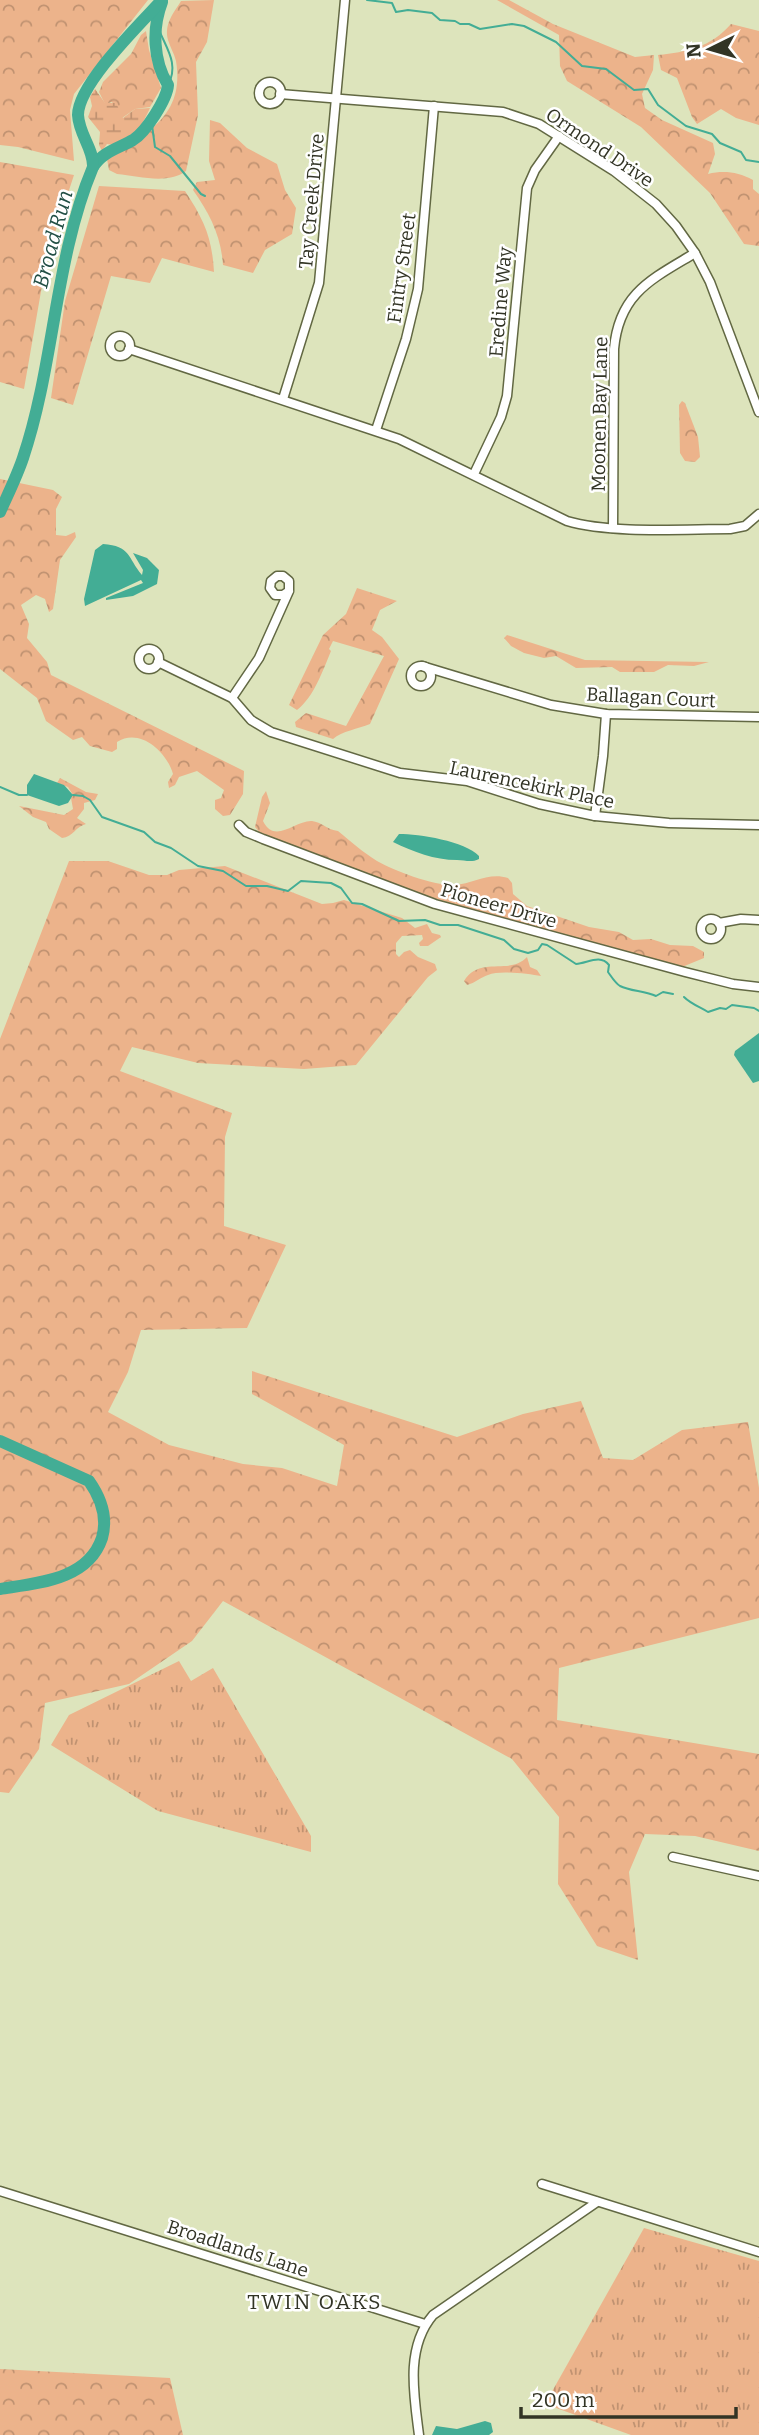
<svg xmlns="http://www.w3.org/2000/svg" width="759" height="2435" viewBox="0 0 759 2435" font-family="Bitter,serif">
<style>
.grass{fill:url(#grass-tufts)}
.forest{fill:url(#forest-crowns)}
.wetland{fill:url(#wetland-marsh)}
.water{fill:#43ad95}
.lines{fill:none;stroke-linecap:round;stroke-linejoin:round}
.stream{stroke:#43ad95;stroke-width:2}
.river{stroke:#43ad95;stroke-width:12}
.minor-casing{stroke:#626843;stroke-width:11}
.minor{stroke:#fff;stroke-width:8}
.labels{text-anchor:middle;stroke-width:5;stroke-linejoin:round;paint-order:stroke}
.street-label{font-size:19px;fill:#323425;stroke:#fff}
.water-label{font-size:21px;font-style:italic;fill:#224f45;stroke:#fff}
.neighbourhood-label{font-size:21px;letter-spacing:2px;fill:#323425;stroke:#fff}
</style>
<defs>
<pattern id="grass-tufts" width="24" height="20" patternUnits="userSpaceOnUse" patternTransform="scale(1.75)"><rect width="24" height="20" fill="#ecb38b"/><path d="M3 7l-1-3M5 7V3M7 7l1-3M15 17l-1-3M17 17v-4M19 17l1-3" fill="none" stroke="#c09271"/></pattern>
<pattern id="forest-crowns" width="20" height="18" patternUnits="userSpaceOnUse" patternTransform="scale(1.75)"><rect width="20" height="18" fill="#ecb38b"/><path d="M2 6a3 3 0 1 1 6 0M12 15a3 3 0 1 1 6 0" fill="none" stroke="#c09271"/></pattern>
<pattern id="wetland-marsh" width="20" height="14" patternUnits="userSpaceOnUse" patternTransform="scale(1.75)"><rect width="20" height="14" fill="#ecb38b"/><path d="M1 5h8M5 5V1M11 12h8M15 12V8" fill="none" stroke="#c09271"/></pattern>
</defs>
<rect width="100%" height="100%" fill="#dde4bc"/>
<g class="grass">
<polygon points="179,1661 191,1681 213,1668 311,1836 311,1852 158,1811 51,1745 69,1715"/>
<polygon points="644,2228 759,2261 759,2435 631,2435 545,2404"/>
</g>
<g class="forest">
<polygon points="0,0 148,0 74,94 70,110 74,161 18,147 0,145"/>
<path d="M214,0l-7,42 -11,20 2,53 -12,56c-19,14 -47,5 -69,3l-8,-4 -2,-11c40,-26 78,-43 69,-98 -2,-8 -6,-14 -8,-21 -4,-16 5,-26 13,-39z"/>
<path d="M497,0h12l44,24 82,33 19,-2 -1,15 -11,24 3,14 17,12 51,23 2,11 -7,20c16,-4 30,-2 45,6v9l6,5v52l-15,-2 -34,-51 -69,-66 -74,-46 -7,-15 -1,-31z"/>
<path d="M731,24l28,7v94l-23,-7 -15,-9 -24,15 -5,-7 -15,-39 -16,-8 -3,-15c29,-3 53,-8 73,-31z"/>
<polygon points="146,31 149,50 161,88 150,107 135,109 122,118 112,102 105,104 99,92 103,82 131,54 141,35"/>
<path d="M210,120l10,3 27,25 30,16 8,26 11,18 -4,26 -27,16 -12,23 -30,-8c-2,-29 -13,-51 -30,-75l4,-8 18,-2 -6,-19z"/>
<polygon points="0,162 74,175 47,257 24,389 0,382"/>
<path d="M99,186l86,5c19,29 27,46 29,81l-52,-14 -12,25 -39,-7 -38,129 -22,-7 14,-97z"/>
<polygon points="682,401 685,403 698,437 700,457 695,462 685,461 680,453 679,405"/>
<path d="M0,479l53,11 9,7 -6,12v26l10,1 9,-4 1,5 -16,23 -7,49 -4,3 -4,-13 -9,-4 -15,10 8,19 -2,14 20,24 4,13 193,96 -1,23 -13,21 -7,1 -8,-7v-9l6,-2 3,-8 -27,-19 -18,6 -4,8 -6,3 -1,-6 5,-8c-6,-22 -33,-47 -56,-32v7l-5,3 -22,-6 -8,-9 -9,3 -27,-19 -9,-23 -37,-29z"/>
<path d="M357,588l40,13 -17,9 -8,20 10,7 17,22 -29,65c-12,5 -28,7 -37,15l-37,-12 -1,-5 11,-9 40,13 38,-70 -51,-15 -4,8 2,2c-8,19 -17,46 -34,59l-8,-5 34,-70 23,-21z"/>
<polygon points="507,635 585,660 709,662 694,666 668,665 654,672 620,672 612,667 576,668 556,656 544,658 524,653 511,646 504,638"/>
<path d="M60,778l26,14 12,2 -3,6 -11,3v6l-7,9 9,6c-10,2 -13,13 -24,14l-13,-9 -3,-7 -13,-5 -14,-11 45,9 9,-6 -2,-11 2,-3 -5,-8 -11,-4z"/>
<path d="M266,791l4,12 -7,18c12,24 32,-1 49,0 9,1 16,9 26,10 12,10 26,22 39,30 17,10 58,25 78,24 18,-1 33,-13 53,-7l4,5 1,11 14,12 62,21 30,5 14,8 18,-1 19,6 23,1 11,6v6l-22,9 -117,-29 -158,-48 -147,-57 -5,-6 7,-30z"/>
<polygon points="69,861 108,861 149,875 167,875 179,870 225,866 322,904 333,903 344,900 402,918 415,928 427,924 432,933 440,935 441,937 428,946 420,946 419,943 423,939 422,935 402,936 396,943 396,954 399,957 404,952 410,950 418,957 435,964 437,970 428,977 356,1065 304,1069 198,1063 132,1047 120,1071 232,1113 225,1137 224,1226 286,1245 247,1328 141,1330 128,1372 108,1412 169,1445 243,1464 282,1468 337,1486 344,1445 252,1394 252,1371 457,1437 523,1414 581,1401 603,1458 633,1460 682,1430 748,1422 759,1488 759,1618 559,1668 557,1720 759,1754 759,1851 695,1836 645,1834 629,1872 638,1960 597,1946 558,1884 559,1817 512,1759 223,1601 192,1641 129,1684 45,1703 39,1749 9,1793 0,1792 0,1039"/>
<path d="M527,957l3,10 7,3 4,6c-13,-2 -41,-6 -53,-1 -7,2 -13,8 -21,10l-3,-4c16,-26 45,-5 63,-24z"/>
<polygon points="0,2369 170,2378 183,2435 0,2435"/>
</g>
<path class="wetland" d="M95,89l10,14h11l7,15 12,-9 15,-1c-8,17 -19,41 -43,36l-5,7 -3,-6 1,-13 -12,-15 4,-11 -2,-9z"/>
<g class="water">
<path d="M103,544c28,2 24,13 39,31l1,-5 -10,-17 14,5 12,12 -2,14 -24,12 -27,4v-2l37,-15 -2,-3 -56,26 -1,-7 11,-49z"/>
<polygon points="34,774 64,785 73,795 68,803 59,806 27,795 27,785"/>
<path d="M399,834c20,0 66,7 80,22v3c-8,4 -14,1 -22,1 -23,0 -43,-8 -64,-18z"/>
<polygon points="759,1033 759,1081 753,1083 734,1055 735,1051"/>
<polygon points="485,2421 491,2423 493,2432 489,2435 432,2435 436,2426 457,2429"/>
</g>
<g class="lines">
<g class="stream">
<polyline points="367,0 392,3 396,12 408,10 432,13 440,20 455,21 460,24 469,24 480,29 512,24 524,26 556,42 582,66 606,69 634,90 648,89 658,105 686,126 712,134 720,143 741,152 746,160 759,162"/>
<path d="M156,21c6,23 25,40 12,64"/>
<polyline points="151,118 155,147 170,156 201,194 205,196"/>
<polyline points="0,787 19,795 27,795"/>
<path d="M73,795l10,1 7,4 12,17 42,15 11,10 16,6 27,18 25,5 23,15h21l21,5 13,-10 30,2 10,5 11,15 10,1 37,17 26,-1 15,5h18l46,15 10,9 14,4 10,-3 4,-6 5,1 29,19c12,-1 24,-10 33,1l-1,7c3,4 7,11 12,14 10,5 25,5 36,10l7,-4 10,2"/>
<path d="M684,997c7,7 16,10 24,15l12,-4 6,1 6,-4 22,3 5,3"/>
</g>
<g class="river">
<path d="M93,167c9,-15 26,-19 40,-27 13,-8 34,-41 35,-55 -15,-24 -16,-57 -6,-83"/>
<path d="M0,512c8,-18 17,-36 23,-54 32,-95 31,-198 70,-291 1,-18 -14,-32 -15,-52 0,-31 63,-92 84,-115"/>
<path d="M0,1441l89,40c12,17 19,36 13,57 -14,42 -64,45 -102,51"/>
</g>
<g class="minor-casing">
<g id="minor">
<circle cx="270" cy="93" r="11"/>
<polyline points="280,94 503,112 539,124 614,171 656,204 676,226 695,253 710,282 759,412"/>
<circle cx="120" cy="346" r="10"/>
<path d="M129,349l270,90 168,82c44,13 116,8 163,8l15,-3 14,-12"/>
<polyline points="283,399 319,283 345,0"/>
<polyline points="376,430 406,339 418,289 434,106"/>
<polyline points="474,474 501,417 507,396 527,188 535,170 559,136"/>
<path d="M613,528l1,-179c5,-56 38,-70 81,-96"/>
<circle cx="149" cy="659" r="10"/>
<polyline points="158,662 232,698 251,720 271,732 400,773 467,781 539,804 595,816 669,823 759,825"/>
<polyline points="422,666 551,705 606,714 759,717"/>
<circle cx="421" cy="676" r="10"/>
<polyline points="232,698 259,658 289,591 289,581 283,576 277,576 271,581 270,588 275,595 283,595 289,591"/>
<polyline points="595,816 603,756 606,714"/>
<polyline points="239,825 246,832 263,839 435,904 685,972 733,984 759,987"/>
<circle cx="711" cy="929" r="10"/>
<polyline points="719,923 741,919 759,920"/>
<polyline points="673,1857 759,1876"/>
<polyline points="542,2184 759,2252"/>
<polyline points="0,2191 425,2324"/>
<path d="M419,2435c-5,-40 -14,-87 14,-120l164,-113"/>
</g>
</g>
<use href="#minor" class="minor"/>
</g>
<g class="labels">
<g class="street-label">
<text transform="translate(600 147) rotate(34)" y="7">Ormond Drive</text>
<text transform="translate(311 201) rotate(-85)" y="7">Tay Creek Drive</text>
<text transform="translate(401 268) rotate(-82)" y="7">Fintry Street</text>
<text transform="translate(500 302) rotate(-85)" y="7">Eredine Way</text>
<text transform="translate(599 414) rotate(-89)" y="7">Moonen Bay Lane</text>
<text transform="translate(651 697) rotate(3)" y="7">Ballagan Court</text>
<text transform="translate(532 784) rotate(12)" y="7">Laurencekirk Place</text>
<text transform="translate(499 905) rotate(16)" y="7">Pioneer Drive</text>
<text transform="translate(238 2248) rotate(18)" y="7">Broadlands Lane</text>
</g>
<g class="water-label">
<text transform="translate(53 239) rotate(-75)" y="7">Broad Run</text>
</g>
<g class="neighbourhood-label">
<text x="315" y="2309">TWIN OAKS</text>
</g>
</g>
<g transform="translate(710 49) rotate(265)" stroke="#ffffff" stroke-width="5" paint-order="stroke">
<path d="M0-5L12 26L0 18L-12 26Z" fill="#323425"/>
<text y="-10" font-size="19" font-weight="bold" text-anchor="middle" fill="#323425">N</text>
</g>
<path d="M521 2407v10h215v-10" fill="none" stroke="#323425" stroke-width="3.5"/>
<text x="532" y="2407" font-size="21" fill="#323425" stroke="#ffffff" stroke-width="5" paint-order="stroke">200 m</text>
</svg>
